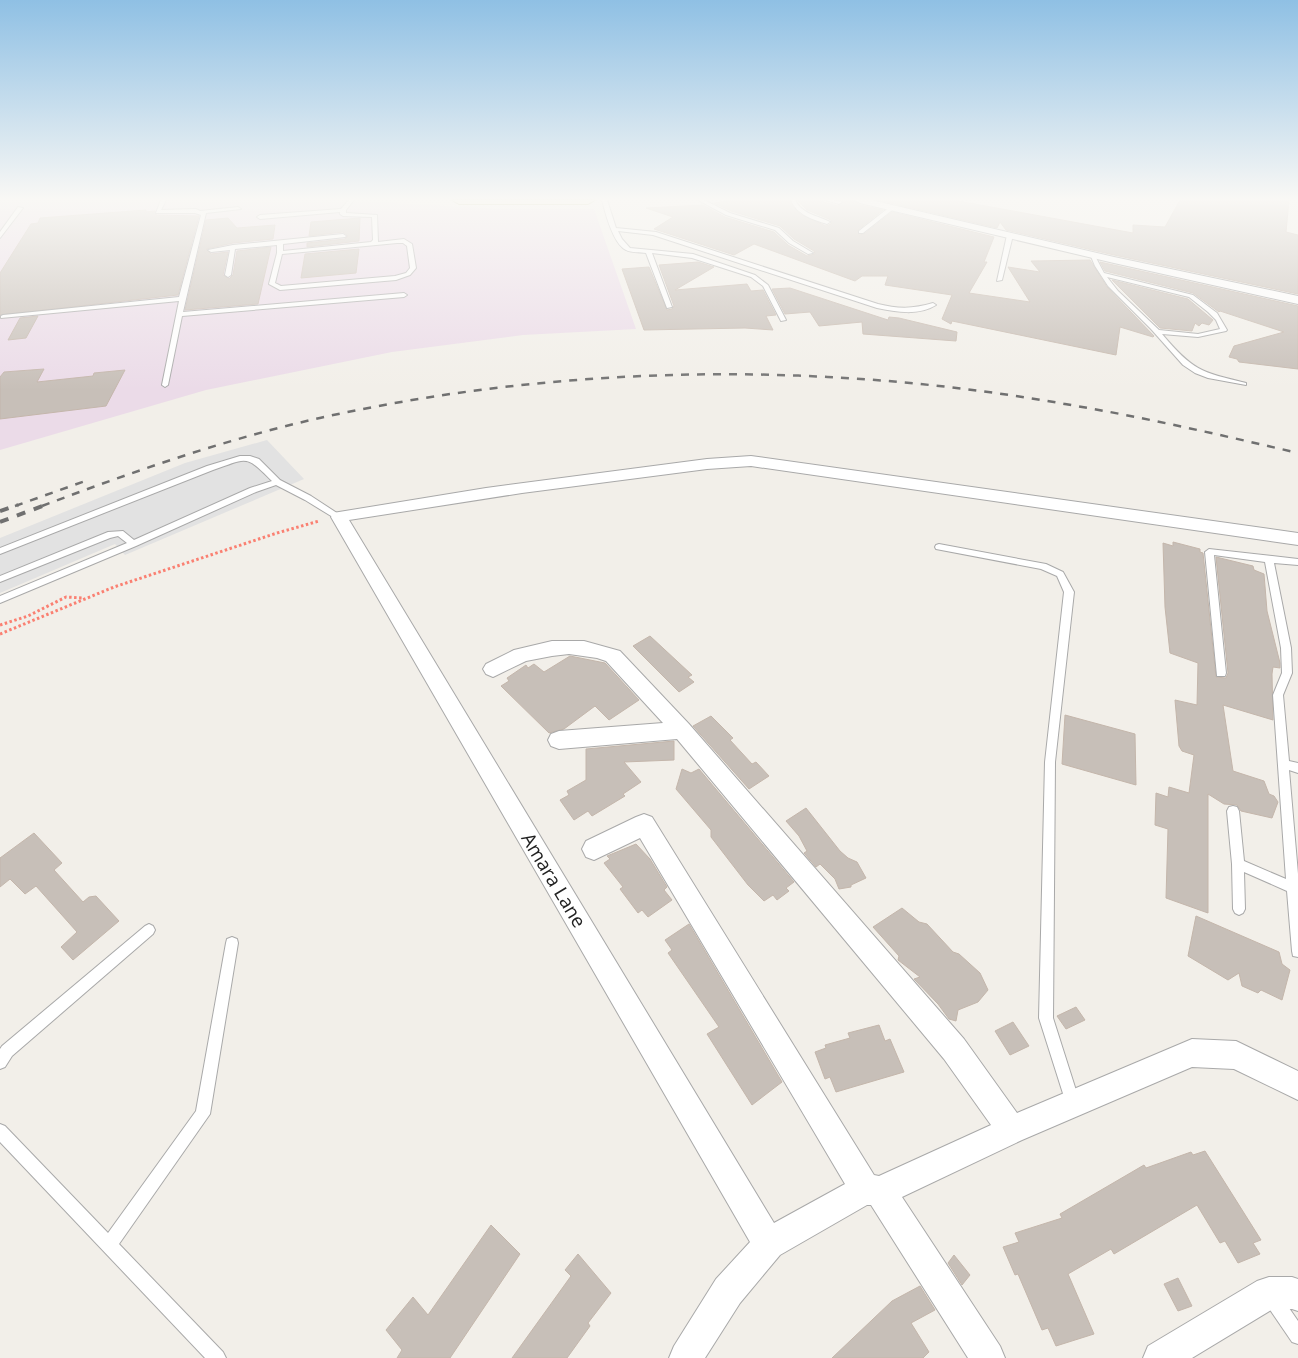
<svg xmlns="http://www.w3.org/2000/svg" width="1298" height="1358" viewBox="0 0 1298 1358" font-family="'Open Sans',sans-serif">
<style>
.industrial{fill:#ebdbe8}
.parking{fill:#e2e2e2}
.building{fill:#c7bfb8;stroke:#c4b6ab}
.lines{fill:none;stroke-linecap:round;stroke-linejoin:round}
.service-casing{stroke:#a9a9a9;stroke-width:2}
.minor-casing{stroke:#a9a9a9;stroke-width:2}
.secondary-casing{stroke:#707d05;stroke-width:2}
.path{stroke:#fa8072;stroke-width:3;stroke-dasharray:2.5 2.5;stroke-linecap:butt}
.service{fill:#fff;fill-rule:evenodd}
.minor{fill:#fff;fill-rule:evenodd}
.secondary{fill:#f7fabf;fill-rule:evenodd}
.rail-far1{stroke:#707070;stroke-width:2.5;stroke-dasharray:8 8;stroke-linecap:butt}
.rail{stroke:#707070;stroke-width:4;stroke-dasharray:9 9;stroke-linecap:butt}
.labels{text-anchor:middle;stroke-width:5;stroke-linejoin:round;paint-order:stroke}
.near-street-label{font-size:19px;fill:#222;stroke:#fff}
</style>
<rect width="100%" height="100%" fill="#f2efe9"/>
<polygon class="industrial" points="0,200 344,200 498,209 594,209 636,329 523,335 392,352 206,390 0,450"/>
<polygon class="parking" points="267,440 304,479 125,555 115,544 0,593 0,538 185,463"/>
<g class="building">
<polygon points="733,200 789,200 800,214 826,226 831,224 831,220 807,210 797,200 823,200 824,202 838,206 844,202 840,200 853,200 860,205 883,210 858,230 859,235 864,234 892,212 994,237 984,262 987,262 969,293 1030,302 1008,267 1040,272 1031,261 1090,260 1107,287 1154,336 1153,337 1120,327 1116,355 952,321 951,324 942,319 952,295 885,285 888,276 862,276 855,281 754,244 734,255 654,229 673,217 646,208 703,205 725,217 774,232 788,245 807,256 815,254 814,251 794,239 780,226 731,211 714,203"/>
<polygon points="878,200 953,200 1133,233 1133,225 1165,227 1180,200 1289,200 1286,232 1298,235 1298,294 1114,255 1006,230 1000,222 997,228"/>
<polygon points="146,210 146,212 155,211 156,215 199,216 178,295 0,315 0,273 31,224 38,223 40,218"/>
<polygon points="228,218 237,228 275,225 273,239 233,243 206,249 211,254 228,252 223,275 229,279 233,275 237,251 271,247 258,304 185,310 206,220"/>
<polygon points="360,218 359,241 307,247 307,243 345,239 348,236 343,232 309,236 311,222"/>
<polygon points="359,249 356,273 301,278 305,254"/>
<polygon points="698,262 714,267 675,290 747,284 751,291 763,290 776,315 766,316 773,330 745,328 644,330 622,269 649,267 667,310 672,309 674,306 659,265"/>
<polygon points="1100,262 1298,306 1298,369 1239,362 1237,359 1229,357 1234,346 1284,332 1220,311 1219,312 1193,293 1105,271"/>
<polygon points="1112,280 1188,299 1213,320 1209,325 1202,323 1199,326 1195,323 1192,331 1160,328"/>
<polygon points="790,288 888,320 889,317 899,318 957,332 956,341 863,334 862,322 819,326 810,312 785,314 772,289"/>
<polygon points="38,316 26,338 8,340 20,318"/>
<polygon points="44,369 37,382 93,376 94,373 125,370 106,406 0,419 0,377 4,372"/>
<polygon points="1173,542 1200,549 1200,552 1203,553 1216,677 1226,678 1228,673 1216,557 1253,566 1254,570 1264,574 1267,611 1280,663 1280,668 1273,667 1272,674 1273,720 1223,705 1233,771 1264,781 1269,794 1274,796 1278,802 1272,818 1241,811 1237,805 1224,804 1208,794 1208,913 1166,898 1168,829 1155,825 1156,793 1168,797 1169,787 1189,793 1194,755 1182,751 1179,746 1175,700 1197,705 1198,663 1170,653 1165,607 1163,543 1173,546"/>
<polygon points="650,636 692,675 688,677 694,682 679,692 633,646"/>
<polygon points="570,656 605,663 639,700 609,720 595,706 564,729 549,733 501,686 509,681 507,678 526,665 528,668 534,664 544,672"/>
<polygon points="1065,715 1135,734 1136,785 1062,764"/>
<polygon points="711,716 733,738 730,740 752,764 756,762 769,776 749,789 693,726"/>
<polygon points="674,741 674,760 624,762 641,782 623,794 625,796 592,816 588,811 574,820 560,800 569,795 567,791 586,780 586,749"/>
<polygon points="682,769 691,773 699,769 794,882 786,888 789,891 777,900 773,895 764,901 748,885 711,837 711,830 676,789"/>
<polygon points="806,808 840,851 848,858 857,862 866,878 851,885 851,887 839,889 835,879 820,864 816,867 804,853 807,851 799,836 786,821"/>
<polygon points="34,833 62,863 54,870 83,902 89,897 96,896 119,921 73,960 61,947 77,932 36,886 25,894 10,879 0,887 0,858"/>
<polygon points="636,844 650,859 667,887 664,890 672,900 648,917 642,910 638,913 620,889 623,887 604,863 610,859 607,856"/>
<polygon points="902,908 919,922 927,924 953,952 959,954 980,973 988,990 978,1002 958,1010 956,1021 949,1019 938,1004 914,979 920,977 898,960 899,956 873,927"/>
<polygon points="1196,916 1279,952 1282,964 1290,970 1282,1000 1261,990 1258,993 1242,986 1239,973 1228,980 1188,956"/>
<polygon points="689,924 782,1082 752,1105 707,1034 719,1027 668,953 672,950 665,940"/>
<polygon points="1076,1007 1085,1020 1066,1029 1057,1016"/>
<polygon points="1013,1022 1029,1046 1010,1055 995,1031"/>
<polygon points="879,1025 885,1041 890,1039 904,1072 836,1092 830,1077 825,1079 815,1052 826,1048 825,1045 850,1038 848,1033"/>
<polygon points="1205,1151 1261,1240 1253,1243 1260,1254 1238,1263 1225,1241 1220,1243 1197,1205 1114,1254 1111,1249 1068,1274 1094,1334 1056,1346 1048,1328 1042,1330 1018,1274 1015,1275 1003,1247 1019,1242 1015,1233 1062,1218 1060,1214 1144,1165 1146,1168 1191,1152 1193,1155"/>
<polygon points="491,1225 520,1254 450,1358 397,1358 402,1350 386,1330 413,1297 428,1315"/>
<polygon points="578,1254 611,1293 588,1323 590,1326 567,1358 512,1358 571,1276 565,1270"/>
<polygon points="954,1255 970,1275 962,1285 948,1263"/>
<polygon points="1178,1278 1192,1306 1178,1311 1164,1284"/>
<polygon points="920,1286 935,1310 911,1323 929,1352 923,1358 832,1358 892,1301"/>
</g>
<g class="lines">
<g class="service-casing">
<g id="service">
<polygon points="161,200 166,200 161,210 196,209 200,211 238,207 241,209 206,213 183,312 404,293 407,295 404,297 182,316 168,385 165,387 162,385 179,301 1,318 1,316 3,315 179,297 201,215 195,213 156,213"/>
<path d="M349,200h5l-8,10v3l31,2 1,27 26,-3 8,5 4,24 -6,7 -14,5 -116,10 -11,-6 8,-31v-8l-42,4 -4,26 -3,2 -3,-2 5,-25 -19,2 -3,-2 25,-5 110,-11 3,2 -1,1 -62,7v7l88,-9 2,-2 -1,-23 -29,-1 -3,-2v-2l-80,7 -3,-2 3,-2 81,-6zM397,243h6l4,3 3,22 -4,5 -11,3 -114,10 -6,-3 7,-29z"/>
<path d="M602,200h5l9,28 40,4 222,72c20,5 35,5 55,-1l3,2c-17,11 -40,7 -59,3l-224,-73 -35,-4 4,8 8,9 63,6 62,21 13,10 18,35 -5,1 -18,-35 -12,-9 -59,-19 -40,-5 20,54 -5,1 -21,-55c-5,-1 -15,0 -20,-3 -13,-6 -21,-38 -24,-50z"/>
<polygon points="698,200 704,200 730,213 779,228 793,241 813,253 808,254 789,243 775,230 726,215"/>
<path d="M791,200h4c8,15 22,15 35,22l-3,2c-15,-5 -30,-9 -36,-24z"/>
<polygon points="825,200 834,200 842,202 839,204"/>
<polygon points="891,206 896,207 863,233 859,233 859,231"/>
<polygon points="18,207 23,208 0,238 0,232"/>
<polygon points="1010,233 1013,235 1002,280 997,281 1007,235"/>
<path d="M1090,254h4l10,19 89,22 24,18 10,17 -1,1 -28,6 -36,-3c31,37 39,38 84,49v2l-38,-7 -13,-5 -12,-8 -32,-36 -43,-43 -13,-20zM1107,277l82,20 19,15 8,8 4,9 -22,5 -39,-4 -41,-39z"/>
<path d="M240,456h10l9,3 21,21 31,16 32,21 -4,3 -3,-1 -31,-19 -29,-15 -20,7 -120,54 -136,57v-7l127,-53 -9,-7 -8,2 -110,44v-6l108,-44 15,-1 11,9 116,-52 22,-7c-27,-27 -24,-23 -59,-11l-213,84v-6l207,-82z"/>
<polygon points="939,544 1046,564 1063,572 1074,592 1055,762 1053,1018 1080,1103 1078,1108 1073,1110 1068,1108 1066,1103 1039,1018 1045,762 1064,592 1057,576 1041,569 936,549 935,547 936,545"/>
<polygon points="1209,549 1298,559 1298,565 1274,563 1291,648 1292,673 1283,695 1289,761 1298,763 1298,773 1289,770 1298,874 1298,957 1293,956 1292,951 1287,891 1244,872 1245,909 1243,913 1239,915 1235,913 1233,909 1232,864 1227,811 1229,807 1233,806 1237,807 1239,811 1244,861 1286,879 1273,695 1282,673 1281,648 1265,562 1214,555 1226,673 1225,676 1217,676 1205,552"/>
<polygon points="149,924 153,926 155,930 153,934 12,1056 5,1067 0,1069 0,1049 2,1046 145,926"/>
<polygon points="232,937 237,939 238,943 210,1114 119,1244 223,1352 226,1358 205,1358 0,1142 0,1124 5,1126 108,1233 196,1111 226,943 227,939"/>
<polygon points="1272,1290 1278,1292 1298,1321 1298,1344 1292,1342 1266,1304 1264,1298 1266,1292"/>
</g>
</g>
<g class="minor-casing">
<g id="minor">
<polygon points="855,200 871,200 1114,257 1298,296 1298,304 1114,263 860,203"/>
<polygon points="751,456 1298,533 1298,545 751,466 707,469 522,493 349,520 774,1223 845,1184 640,838 594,860 586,857 582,849 586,841 636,817 644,814 652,817 874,1175 879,1176 991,1125 944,1059 677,739 559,749 551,746 548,740 551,734 559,731 663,723 606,661 597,658 569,654 552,656 526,661 493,677 486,674 483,669 486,664 514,650 552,641 584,641 620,651 689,724 964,1039 1017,1113 1192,1039 1236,1041 1298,1071 1298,1100 1234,1069 1192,1067 1022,1140 902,1197 1000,1346 1005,1358 968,1358 871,1205 867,1205 780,1255 740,1303 705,1358 669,1358 674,1346 716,1279 750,1242 331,517 333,513 339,512 486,488 707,459"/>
<polygon points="1269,1277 1292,1277 1298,1279 1298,1311 1292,1309 1273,1309 1192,1358 1143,1358 1148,1346 1257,1281"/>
</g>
</g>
<g class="secondary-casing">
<polygon id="secondary" points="452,200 595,200 588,204 459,204"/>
</g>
<g class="path">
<polyline points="0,625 28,616 66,597 83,598"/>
<polyline points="0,634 114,587 277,533 319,521"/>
</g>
<use href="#service" class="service"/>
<use href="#minor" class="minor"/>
<use href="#secondary" class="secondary"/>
<g class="rail-far1">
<polyline points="15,506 88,480"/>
<path d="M42,506c98,-37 198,-72 301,-93 236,-49 484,-51 722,-9 78,13 156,31 233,49"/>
</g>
<g class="rail">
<polyline points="0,511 18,505"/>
<polyline points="0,522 45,505"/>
</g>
</g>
<linearGradient id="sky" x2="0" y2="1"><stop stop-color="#8fc0e4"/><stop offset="0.51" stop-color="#f9f8f5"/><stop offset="1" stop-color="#f9f8f5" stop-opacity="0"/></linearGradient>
<rect width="1298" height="390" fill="url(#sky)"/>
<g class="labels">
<g class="near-street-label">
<text transform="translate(554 880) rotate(59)" y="7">Amara Lane</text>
</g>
</g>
</svg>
